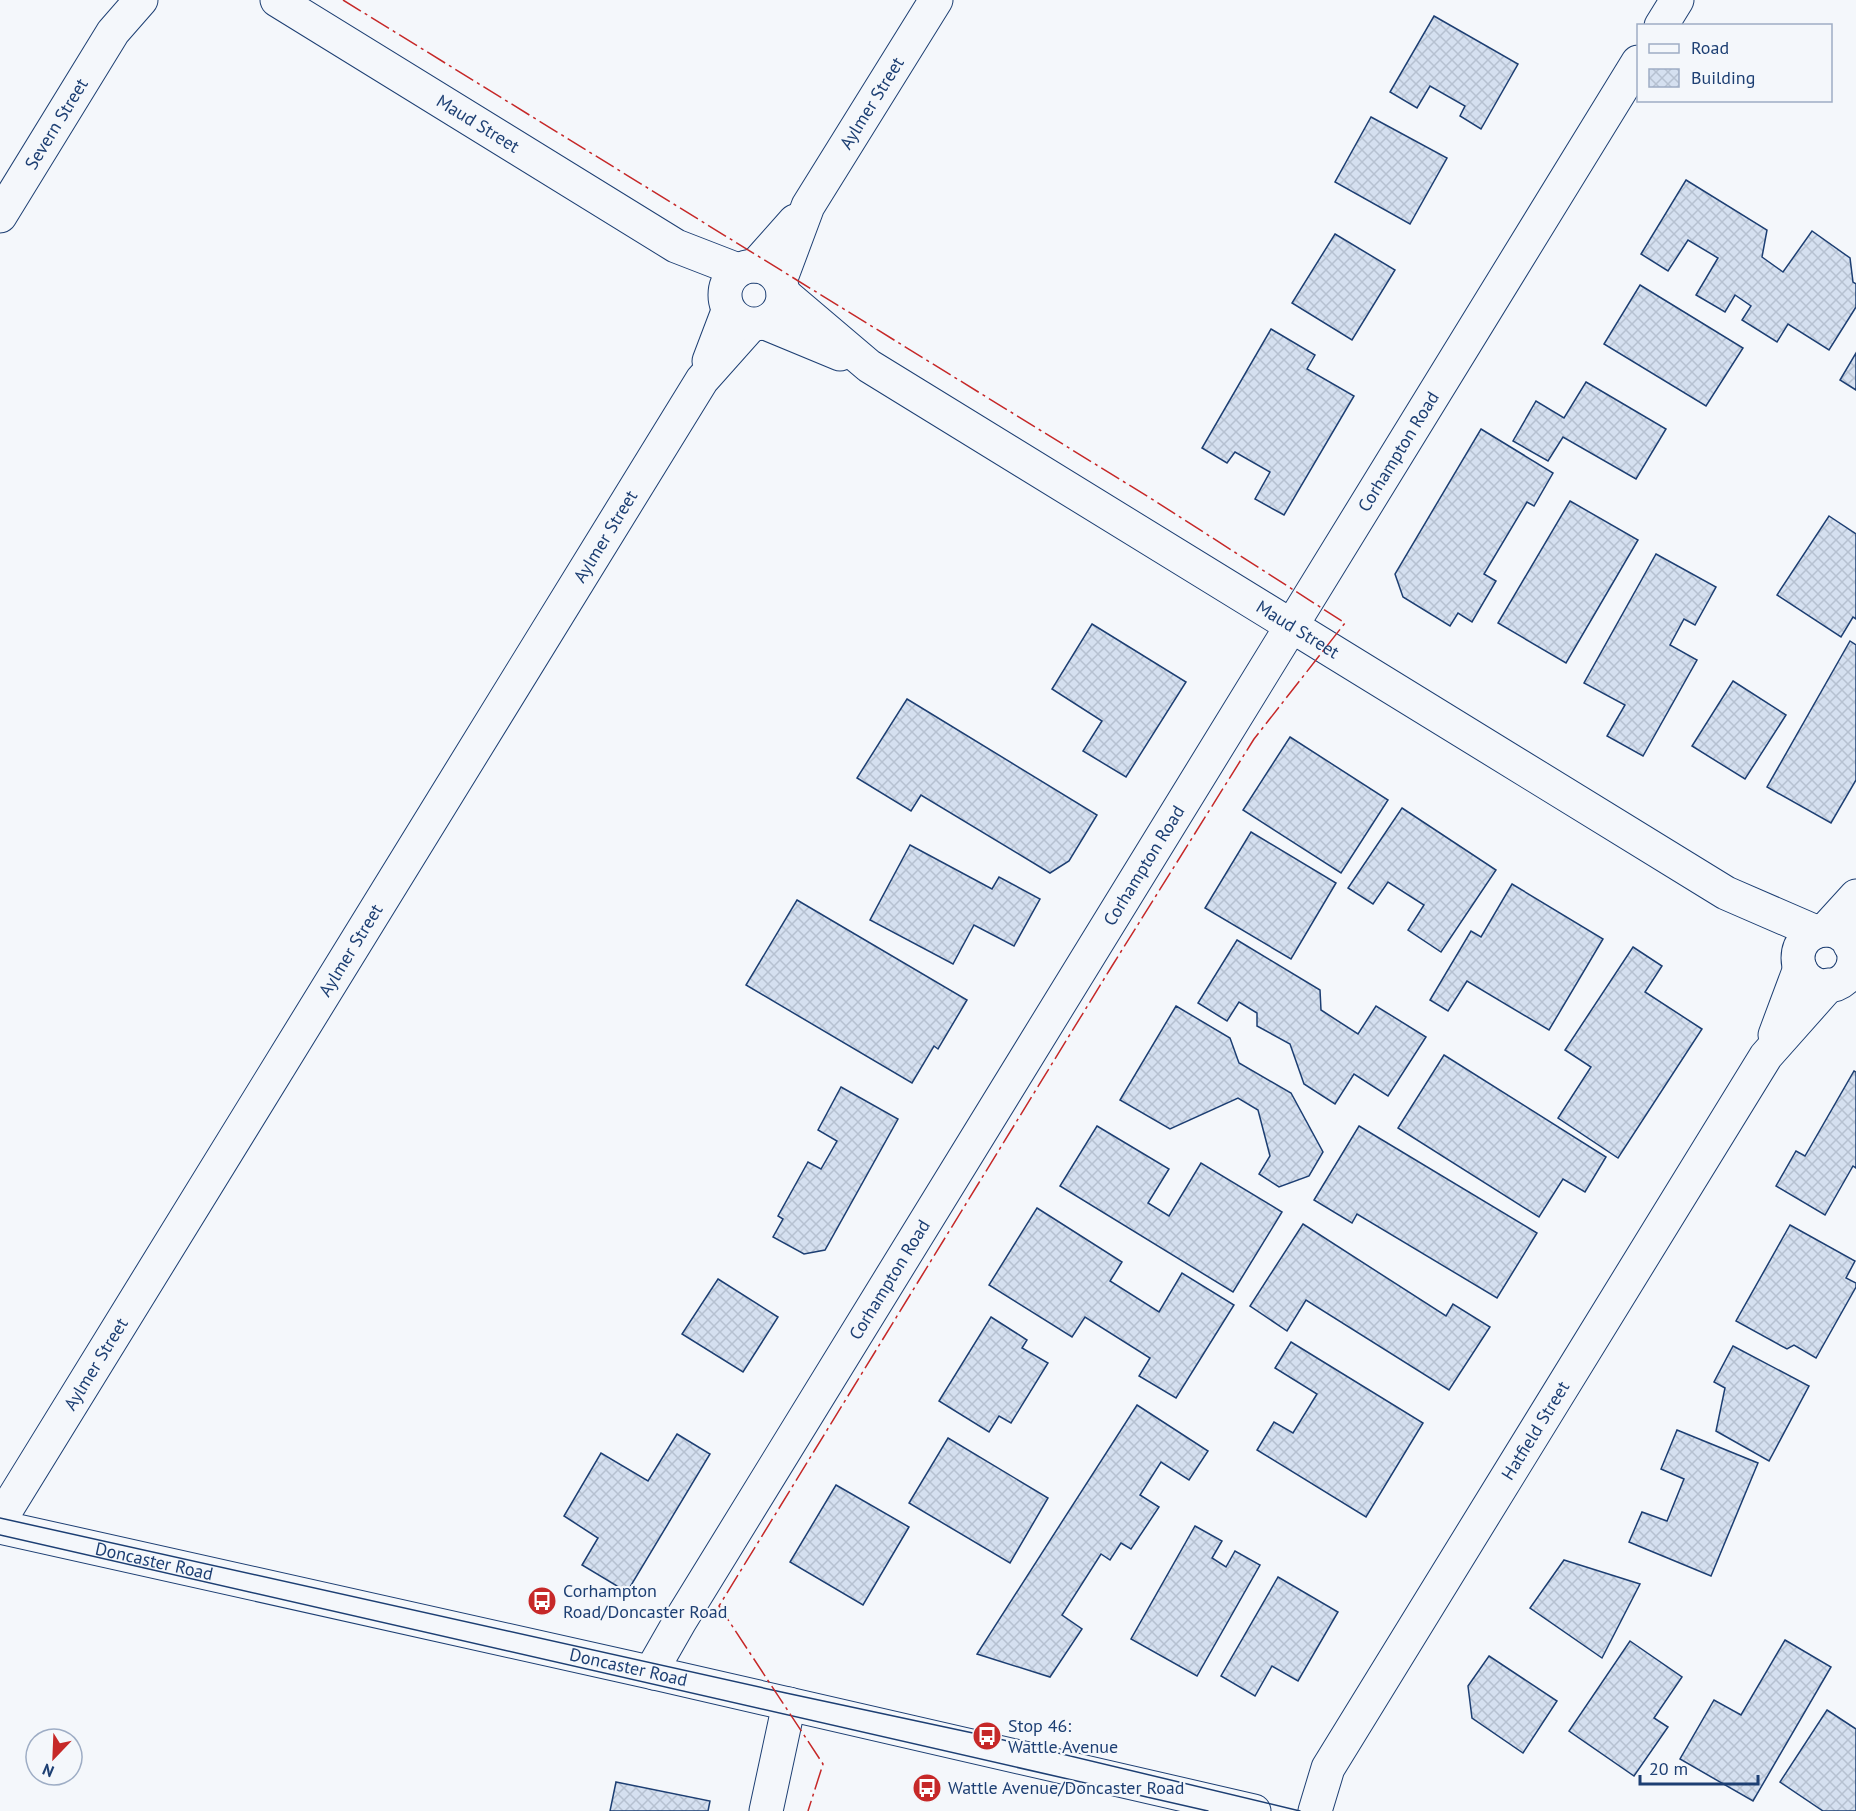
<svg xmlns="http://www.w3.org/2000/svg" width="1856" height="1811" viewBox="0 0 1856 1811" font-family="'PT Sans',sans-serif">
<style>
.building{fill:url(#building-cross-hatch);stroke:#1d3f73;stroke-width:1.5}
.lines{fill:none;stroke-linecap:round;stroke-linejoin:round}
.minor-casing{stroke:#1d3f73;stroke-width:35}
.tertiary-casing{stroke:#1d3f73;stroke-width:35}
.primary-casing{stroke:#1d3f73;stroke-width:35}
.minor{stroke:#f4f7fb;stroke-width:33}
.tertiary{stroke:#f4f7fb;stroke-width:33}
.primary{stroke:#f4f7fb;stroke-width:33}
.tram{stroke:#1d3f73;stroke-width:1.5}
.power{stroke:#c62828;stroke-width:1.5;stroke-dasharray:21 4.5 3 4.5;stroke-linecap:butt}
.labels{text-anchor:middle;stroke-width:4.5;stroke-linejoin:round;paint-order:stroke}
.street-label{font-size:18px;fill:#1d3f73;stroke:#f4f7fb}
.poi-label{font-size:18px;fill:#1d3f73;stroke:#f4f7fb;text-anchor:start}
</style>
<defs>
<pattern id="building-cross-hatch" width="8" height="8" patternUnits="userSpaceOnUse" patternTransform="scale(1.5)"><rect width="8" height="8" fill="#d5e0f0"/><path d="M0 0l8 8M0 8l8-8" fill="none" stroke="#b6c1d1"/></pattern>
</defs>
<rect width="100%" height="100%" fill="#f4f7fb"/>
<g class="building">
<polygon points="1434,16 1518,64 1481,129 1460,116 1465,106 1430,86 1417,108 1390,92"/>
<polygon points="1371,117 1447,158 1410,224 1335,182"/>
<polygon points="1686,180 1767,230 1762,257 1783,272 1812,231 1850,258 1853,282 1856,284 1856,307 1829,350 1788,324 1777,342 1742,320 1751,306 1735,295 1725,312 1696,295 1718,258 1688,240 1668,271 1641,254"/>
<polygon points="1335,234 1395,270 1352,340 1292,303"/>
<polygon points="1640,285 1743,348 1706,406 1604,344"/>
<polygon points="1271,329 1315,355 1307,369 1354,396 1284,515 1255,499 1270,472 1235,452 1227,463 1202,448"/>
<polygon points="1856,353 1856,390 1840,380"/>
<polygon points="1586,382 1666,429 1636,479 1563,437 1548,461 1513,441 1536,401 1564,418"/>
<polygon points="1481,429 1553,473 1534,506 1527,502 1484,574 1496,581 1472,622 1458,613 1450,626 1403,597 1395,574"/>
<polygon points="1570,501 1638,540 1566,663 1498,623"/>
<polygon points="1829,516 1856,534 1856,619 1853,617 1841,637 1777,595"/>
<polygon points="1656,554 1716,587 1695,625 1684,619 1670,645 1697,660 1643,756 1607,736 1625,705 1584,683"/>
<polygon points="1092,624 1186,682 1126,777 1083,751 1102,721 1052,689"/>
<polygon points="1850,641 1856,645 1856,780 1831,823 1767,787"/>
<polygon points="1733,681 1786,715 1745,779 1692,746"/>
<polygon points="907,699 1097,815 1069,861 1050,873 921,795 911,811 857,778"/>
<polygon points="1290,737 1388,800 1341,873 1243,810"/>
<polygon points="1402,808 1496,870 1441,952 1408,930 1424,905 1388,882 1373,904 1348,888"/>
<polygon points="1251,832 1336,883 1291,959 1205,908"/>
<polygon points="910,845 992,889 999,877 1040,899 1014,946 974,925 953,964 870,920"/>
<polygon points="1512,884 1603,939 1549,1030 1467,981 1448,1011 1430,1000 1471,931 1481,937"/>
<polygon points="797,900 967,1000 938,1049 934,1046 912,1083 746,985"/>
<polygon points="1237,940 1320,990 1321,1010 1358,1034 1376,1006 1426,1037 1388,1096 1354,1074 1335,1104 1304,1084 1290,1044 1257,1026 1257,1013 1239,1002 1227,1021 1198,1003"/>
<polygon points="1633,947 1662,966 1645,992 1702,1029 1618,1158 1558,1118 1591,1067 1565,1050"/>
<polygon points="1176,1006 1230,1038 1239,1063 1291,1093 1323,1152 1309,1176 1279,1187 1259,1174 1270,1156 1258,1110 1238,1098 1170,1129 1120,1100"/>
<polygon points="1444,1055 1606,1157 1585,1192 1563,1179 1539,1217 1398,1128"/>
<polygon points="1854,1071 1856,1072 1856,1168 1853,1166 1825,1215 1776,1186 1796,1151 1805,1156"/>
<polygon points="841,1087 898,1119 825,1250 804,1254 773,1237 783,1219 778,1216 808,1162 821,1169 837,1141 818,1130"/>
<polygon points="1097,1126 1169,1169 1148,1203 1169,1216 1201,1163 1282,1212 1233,1292 1060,1186"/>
<polygon points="1359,1126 1537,1233 1497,1298 1357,1214 1352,1223 1314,1200"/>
<polygon points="1037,1208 1122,1262 1110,1281 1159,1312 1182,1273 1234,1305 1176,1398 1139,1376 1150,1358 1085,1317 1072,1337 989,1285"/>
<polygon points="1303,1224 1446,1316 1453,1304 1490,1327 1449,1390 1306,1300 1287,1331 1250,1306"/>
<polygon points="1790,1225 1855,1261 1846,1278 1856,1283 1856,1287 1816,1358 1794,1345 1787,1349 1736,1321"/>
<polygon points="718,1279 778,1317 743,1372 682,1334"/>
<polygon points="991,1317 1027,1340 1022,1348 1048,1363 1011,1423 999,1416 989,1432 939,1401"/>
<polygon points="1291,1342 1423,1423 1366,1517 1257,1450 1274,1422 1293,1433 1317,1394 1275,1368"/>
<polygon points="1733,1346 1809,1386 1769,1461 1716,1431 1725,1388 1714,1382"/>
<polygon points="1137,1405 1208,1451 1189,1480 1161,1462 1140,1495 1159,1507 1131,1549 1121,1543 1110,1560 1101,1554 1062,1615 1082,1629 1050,1677 977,1654"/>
<polygon points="1677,1430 1758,1463 1711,1576 1629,1542 1642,1512 1667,1521 1684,1479 1661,1469"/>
<polygon points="677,1434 710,1454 627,1592 582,1565 598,1538 564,1516 601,1453 648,1481"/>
<polygon points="948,1438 1048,1498 1010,1563 909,1503"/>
<polygon points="836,1485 909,1527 863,1605 790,1562"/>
<polygon points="1195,1526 1222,1541 1212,1558 1226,1567 1235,1551 1260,1565 1197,1676 1131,1639"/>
<polygon points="1564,1560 1640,1584 1602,1658 1530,1608"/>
<polygon points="1278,1577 1338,1612 1298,1681 1272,1666 1255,1696 1221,1676"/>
<polygon points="1785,1640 1831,1667 1753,1801 1680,1759 1714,1700 1741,1715"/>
<polygon points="1630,1641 1682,1677 1654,1718 1668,1727 1634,1776 1569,1731"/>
<polygon points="1489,1656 1557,1701 1523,1753 1472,1718 1468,1686"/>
<polygon points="1827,1710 1856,1729 1856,1811 1823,1811 1780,1782"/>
<polygon points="616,1782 710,1801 708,1811 610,1811"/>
</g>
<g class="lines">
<g class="minor-casing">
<g id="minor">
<polyline points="1661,26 1677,0"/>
<polyline points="755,266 795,221"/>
<path id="s1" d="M780,281l28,-75 128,-206"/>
<polyline points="709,361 728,311"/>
<polyline points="1825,930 1856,896"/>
<polyline points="1850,945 1856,931"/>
<polyline points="1775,1035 1800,968"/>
<path id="s2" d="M0,1520l702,-1140 49,-55"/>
<path id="s3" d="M654,1673l2,-10 24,-42 958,-1559"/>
<polyline points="766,1811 789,1704"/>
<path id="s4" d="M1315,1811l13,-43 438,-712 63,-71"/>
</g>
</g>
<g class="tertiary-casing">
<g id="tertiary">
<path id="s5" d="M277,0l399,246 62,24"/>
<path id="s6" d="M0,216l113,-184 28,-32"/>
<circle cx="754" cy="295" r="29"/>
<path id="s7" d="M783,293l86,73 857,527 90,39"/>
<polyline points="765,323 840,354"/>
<circle cx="1826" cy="958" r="28"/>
</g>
</g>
<g class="primary-casing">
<g id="primary">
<path id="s8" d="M0,1527l654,146 600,138"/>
</g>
</g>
<use href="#minor" class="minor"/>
<use href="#tertiary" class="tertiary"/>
<use href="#primary" class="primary"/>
<g class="tram">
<polyline points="0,1518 786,1693 987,1736 1300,1811"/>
<polyline points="0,1535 1208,1811"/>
</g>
<polyline class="power" points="343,0 1155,501 1345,623 1254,739 1112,966 719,1606 823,1764 808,1811"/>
</g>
<defs>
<g id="bus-disc" transform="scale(1.5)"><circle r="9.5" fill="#c62828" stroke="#f4f7fb"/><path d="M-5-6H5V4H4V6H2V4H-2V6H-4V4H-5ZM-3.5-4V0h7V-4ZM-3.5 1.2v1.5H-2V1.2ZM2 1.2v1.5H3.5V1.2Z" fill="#fff"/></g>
</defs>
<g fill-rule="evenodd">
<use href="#bus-disc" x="542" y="1601"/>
<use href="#bus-disc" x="987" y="1736"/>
<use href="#bus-disc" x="927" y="1788"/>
</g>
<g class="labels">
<g class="street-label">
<text dy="6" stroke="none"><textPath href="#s1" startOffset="201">Aylmer Street</textPath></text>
<text dy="6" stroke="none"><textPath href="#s6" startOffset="108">Severn Street</textPath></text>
<text dy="6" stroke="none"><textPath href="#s5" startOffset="236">Maud Street</textPath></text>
<text dy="6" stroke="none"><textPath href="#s3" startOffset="1431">Corhampton Road</textPath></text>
<text dy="6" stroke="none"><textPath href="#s2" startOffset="1155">Aylmer Street</textPath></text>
<text dy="6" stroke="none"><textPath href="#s7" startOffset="616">Maud Street</textPath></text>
<text dy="6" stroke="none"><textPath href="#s3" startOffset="945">Corhampton Road</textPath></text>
<text dy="6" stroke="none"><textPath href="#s2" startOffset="669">Aylmer Street</textPath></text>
<text dy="6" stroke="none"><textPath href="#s3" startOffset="459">Corhampton Road</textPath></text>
<text dy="6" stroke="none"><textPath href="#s2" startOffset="183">Aylmer Street</textPath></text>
<text dy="6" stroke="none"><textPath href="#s4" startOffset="441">Hatfield Street</textPath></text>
<text dy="6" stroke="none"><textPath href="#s8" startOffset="158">Doncaster Road</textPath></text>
<text dy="6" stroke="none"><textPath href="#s8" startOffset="644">Doncaster Road</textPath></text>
</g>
<g class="poi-label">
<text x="563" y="1597">Corhampton<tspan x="563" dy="21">Road/Doncaster Road</tspan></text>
<text x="1008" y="1732">Stop 46:<tspan x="1008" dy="21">Wattle Avenue</tspan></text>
<text x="948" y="1794">Wattle Avenue/Doncaster Road</text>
</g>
</g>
<rect x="1637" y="24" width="195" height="78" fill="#f4f7fb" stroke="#9eadc5" stroke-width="1.5"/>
<rect x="1649" y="44" width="30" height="9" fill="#f4f7fb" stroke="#9eadc5" stroke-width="1.5"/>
<text x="1691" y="54" font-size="18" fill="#1d3f73">Road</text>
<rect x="1649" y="69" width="30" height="18" fill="url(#building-cross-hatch)" stroke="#9eadc5" stroke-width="1.5"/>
<text x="1691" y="84" font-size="18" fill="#1d3f73">Building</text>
<g transform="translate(54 1757) rotate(203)"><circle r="28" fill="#f4f7fb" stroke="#9eadc5" stroke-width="1.5"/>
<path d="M0-4.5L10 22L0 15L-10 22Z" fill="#c62828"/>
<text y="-9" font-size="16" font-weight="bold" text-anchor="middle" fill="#1d3f73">N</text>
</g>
<path d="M1640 1775v9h118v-9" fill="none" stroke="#1d3f73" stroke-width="3"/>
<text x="1649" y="1775" font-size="18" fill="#1d3f73" stroke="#f4f7fb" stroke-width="4.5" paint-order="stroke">20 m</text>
</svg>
